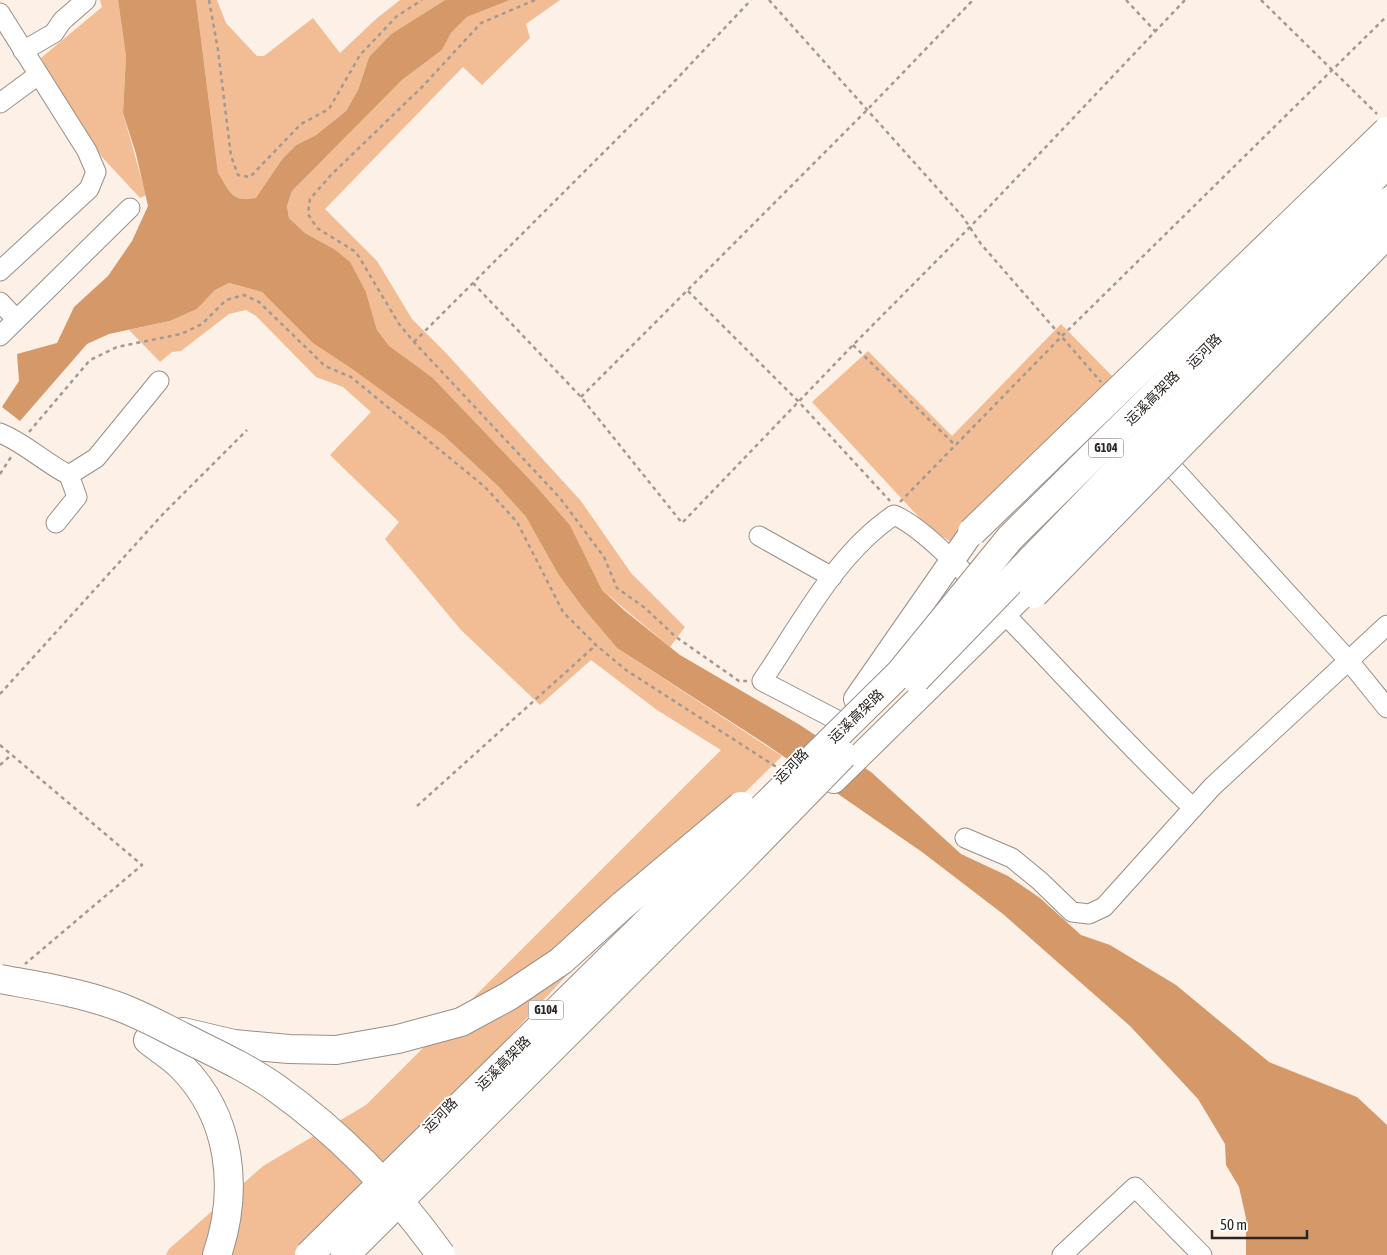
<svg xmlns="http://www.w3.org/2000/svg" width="1387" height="1255" viewBox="0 0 1387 1255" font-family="'Asap Condensed','Noto Sans SC',sans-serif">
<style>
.green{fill:#f2bd94}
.water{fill:#d49869}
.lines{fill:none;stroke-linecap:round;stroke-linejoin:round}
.minor-casing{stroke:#998e86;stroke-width:21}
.major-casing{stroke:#998e86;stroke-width:26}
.highway-casing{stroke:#998e86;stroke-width:30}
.path{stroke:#a29992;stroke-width:2.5;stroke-dasharray:4 4;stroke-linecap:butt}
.minor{stroke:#fff;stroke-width:19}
.major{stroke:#fff;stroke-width:24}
.highway{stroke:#fff;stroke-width:28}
.highway-bridge-casing{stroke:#998e86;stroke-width:30;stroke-linecap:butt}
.highway-bridge{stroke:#fff;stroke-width:28}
.labels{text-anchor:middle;stroke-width:4;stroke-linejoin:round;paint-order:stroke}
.shield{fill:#fff;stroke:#6a6664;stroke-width:1}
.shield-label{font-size:12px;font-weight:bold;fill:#2a2522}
.street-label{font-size:14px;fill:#2a2522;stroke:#fff}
</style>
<rect width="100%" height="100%" fill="#fcf0e7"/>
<g class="green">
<polygon points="100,0 118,0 126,56 123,113 146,195 140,198 102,157 57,89 41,58 102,7"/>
<path d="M196,0h21l9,23 31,33h7l49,-38 27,35 36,-34 24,-19h45l-54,34 -22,23 -11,33 -12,21 -30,24 -20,10 -13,13 -27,41c-25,4 -26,-8 -38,-26z"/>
<polygon points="510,0 560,0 526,24 530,38 482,85 463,67 325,209 377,261 412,319 446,353 581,501 631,573 685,627 670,647 602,590 570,525 535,485 433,378 389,347 377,330 366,292 334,249 305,233 289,218 287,206 292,191 402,80 442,50 451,33 467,17"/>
<polygon points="229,283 262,292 443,435 499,487 526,517 558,574 583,608 617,648 782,756 647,889 306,1255 166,1255 169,1249 263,1166 366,1105 721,750 657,710 591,660 540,705 461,630 385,539 399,522 330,455 371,412 343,387 316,377 256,316 246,310 229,314 181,351 172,352 160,362 129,330 170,321 197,309 215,290"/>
<polygon points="1061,324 1118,382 951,542 928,527 812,402 868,351 952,436"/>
</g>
<path class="water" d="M118,0h78l22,173c12,18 13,30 38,25l27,-40 13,-13 20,-10 30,-24 12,-21 11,-33 22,-23 54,-34h65l-43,17 -16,16 -9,17 -40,30 -110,111 -5,15 2,12 16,15 29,16 16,13 16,30 11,38 12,16 44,32 102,107 35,40 32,65 23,21 55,44 120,70 71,47 90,82 47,22 32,22 41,37 29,10 66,40 93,77 88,35 30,28v130h-141v-37l-7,-31 -13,-22 -1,-21 -27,-45 -68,-73 -127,-112 -81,-62 -155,-107 -150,-97 -34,-40 -25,-34 -32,-57 -27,-30 -56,-52 -92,-67 -38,-25 -51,-51 -33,-9 -14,7 -18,19 -27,12 -61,13 -22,10 -67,77 -18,-14 17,-26 -2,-27 40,-11 17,-36 34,-31 24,-35 16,-35 -12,-52 -13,-41 3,-57z"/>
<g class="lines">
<g class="minor-casing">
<g id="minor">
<polyline points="0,13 87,151 96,172 89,189 0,271"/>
<polyline points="23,51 54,33 62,21 86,0"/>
<polyline points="0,103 38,75"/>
<polyline points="0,302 16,319"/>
<polyline points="0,336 130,208"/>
<path d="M0,433c25,10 45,30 69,42l27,-17 63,-77"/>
<polyline points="1165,459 1349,661 1387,708"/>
<polyline points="56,523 77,497 69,475"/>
<polyline points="759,536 832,577"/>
<path d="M835,719l-73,-38c39,-57 74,-127 132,-166 31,13 75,63 100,88 66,68 130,139 199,205"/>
<polyline points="965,838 1012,858 1040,881 1072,912 1089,914 1104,907 1212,787 1387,625"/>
<polyline points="1062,1255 1135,1187 1202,1255"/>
</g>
</g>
<g class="major-casing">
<g id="major">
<polyline points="856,699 972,532"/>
<polyline points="834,781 1044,575"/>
</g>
</g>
<g class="highway-casing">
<g id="highway">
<polyline points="183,1032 234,1044 289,1049 336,1050 398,1039 461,1022 509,996 561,961 623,905"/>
<path d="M148,1040c10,8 23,16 33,26 51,51 58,124 36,189"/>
</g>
</g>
<g class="path">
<polyline points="209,0 218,50 231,156 238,175 250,177 301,124 329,109 360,55 397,16 422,0"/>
<polyline points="535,0 481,23 424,85 331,175 310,199 308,214 317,228 356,252 399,324 414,342 560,498 604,557 617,588 645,608 676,637 739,681 747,681"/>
<polyline points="769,0 963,217 981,244 1101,382"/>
<polyline points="1126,0 1155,31"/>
<polyline points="1261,0 1377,114"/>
<polyline points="473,283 581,397 682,523 853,345 970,227 1185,0"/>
<polyline points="688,291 798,401 890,501"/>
<polyline points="414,342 671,85 751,0"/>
<polyline points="853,345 955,445"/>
<polyline points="581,397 867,110 973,0"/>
<polyline points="29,432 90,360 117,347 181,334 202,324 226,300 244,295 259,302 325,366 351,377 485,487 517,522 563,612 596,645 626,670 778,768"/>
<polyline points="0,474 11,457"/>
<polyline points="900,502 1062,336 1387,16"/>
<polyline points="0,694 163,514 247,430"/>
<polyline points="0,745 142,865 25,964"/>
<polyline points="0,765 10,756"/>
<polyline points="417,806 596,645"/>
</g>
<use href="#minor" class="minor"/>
<use href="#major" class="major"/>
<use href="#highway" class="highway"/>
<g class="highway-bridge-casing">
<g id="highway-bridge">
<polyline points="972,532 1387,131"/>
<polyline points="1034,594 1387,234"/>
<polyline points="916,679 1116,472 1387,202"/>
<polyline points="623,905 741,806"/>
<path d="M0,979c38,7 78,13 114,26 24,8 47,21 69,32 32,16 65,31 93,51 63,45 120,104 165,167"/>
<polyline points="309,1255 900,673 1010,538 1387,164"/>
<polyline points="345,1255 732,869 843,755"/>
</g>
</g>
<use href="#highway-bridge" class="highway-bridge"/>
</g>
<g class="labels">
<g class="shield">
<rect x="1088.5" y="438.5" width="35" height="19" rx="4"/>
<rect x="528.5" y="1000.5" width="35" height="19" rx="4"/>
</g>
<g class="shield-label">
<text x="1106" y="452">G104</text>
<text x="546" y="1014">G104</text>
</g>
<g class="street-label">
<text transform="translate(1204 351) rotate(-45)" y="5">运河路</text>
<text transform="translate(1152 398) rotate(-45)" y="5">运溪高架路</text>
<text transform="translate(856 716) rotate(-44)" y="5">运溪高架路</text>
<text transform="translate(791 766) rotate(-46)" y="5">运河路</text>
<text transform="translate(503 1063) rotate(-45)" y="5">运溪高架路</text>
<text transform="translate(440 1115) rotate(-45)" y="5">运河路</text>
</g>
</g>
<path d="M1212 1230v8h95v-8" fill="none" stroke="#2a2522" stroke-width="2.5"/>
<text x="1220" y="1230" font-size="15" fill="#2a2522" stroke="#ffffff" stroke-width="4" paint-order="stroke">50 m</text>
</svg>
